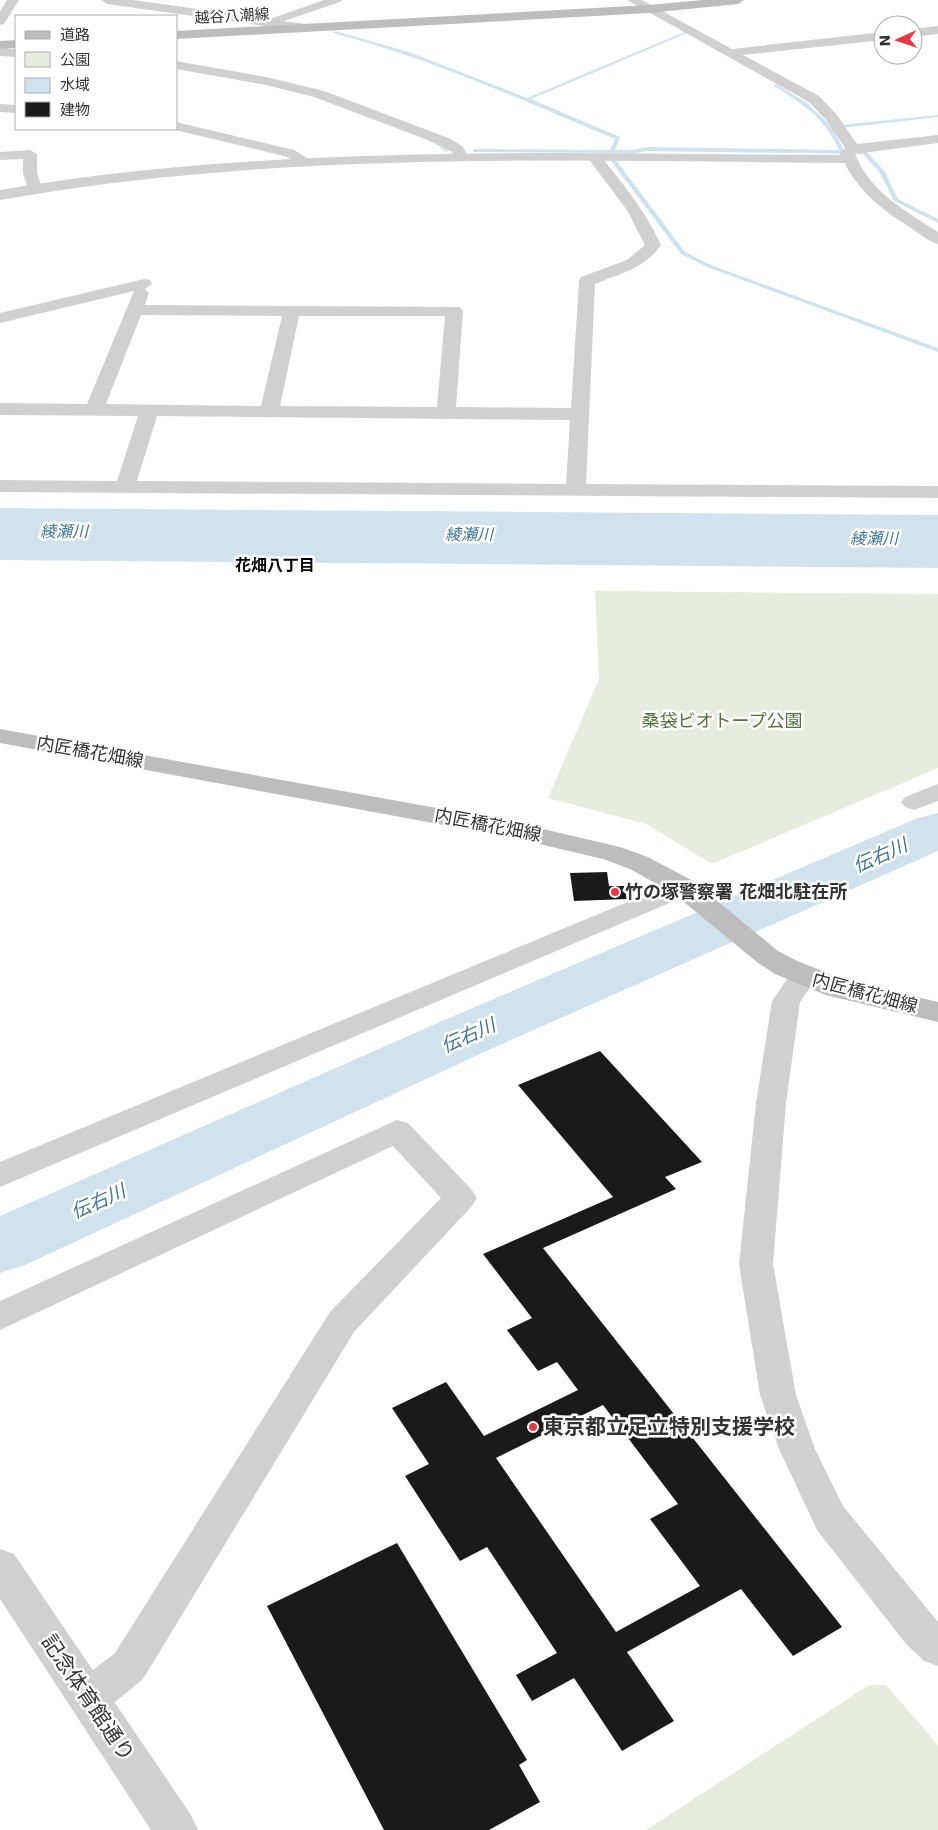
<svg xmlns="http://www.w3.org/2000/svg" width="938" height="1830" viewBox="0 0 938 1830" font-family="'DejaVu Sans','Noto Sans JP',sans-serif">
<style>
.green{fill:#e6ecdf}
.water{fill:#cfe2ee}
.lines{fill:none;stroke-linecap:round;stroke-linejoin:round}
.stream{fill:#cfe2ee;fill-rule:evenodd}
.river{fill:#cfe2ee;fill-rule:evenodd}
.building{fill:#1a1a1a;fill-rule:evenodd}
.minor{fill:#d0d0d0;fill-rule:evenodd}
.tertiary{fill:#d0d0d0;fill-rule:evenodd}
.secondary{fill:#bdbdbd;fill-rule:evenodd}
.poi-dot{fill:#e63946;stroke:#fff;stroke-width:2}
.labels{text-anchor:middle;stroke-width:5;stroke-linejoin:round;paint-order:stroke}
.far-street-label{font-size:15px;fill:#333;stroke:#fff}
.far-water-label{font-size:16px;font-style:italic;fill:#3f7597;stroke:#fff}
.far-neighbourhood-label{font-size:16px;font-weight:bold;fill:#000;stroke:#fff}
.park-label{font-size:18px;fill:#56703f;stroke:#fff}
.street-label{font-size:18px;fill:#333;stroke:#fff}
.poi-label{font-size:18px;font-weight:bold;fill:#333;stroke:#fff;text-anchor:start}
.water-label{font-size:19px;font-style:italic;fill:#3f7597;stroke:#fff}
.near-poi-label{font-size:21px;font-weight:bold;fill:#333;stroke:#fff;text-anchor:start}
.near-street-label{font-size:21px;fill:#333;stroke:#fff}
</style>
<rect width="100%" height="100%" fill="#fff"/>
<g class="green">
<polygon points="595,591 938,594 938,768 712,864 646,824 548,798 599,679"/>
<polygon points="869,1685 886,1685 938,1745 938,1830 646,1830"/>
</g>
<polygon class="water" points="0,508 938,515 938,568 0,560"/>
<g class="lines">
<g class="stream">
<path d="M335,31l74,21 118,46 160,-67v2l-156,66 89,38 -5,13h18l13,-3 193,3c-13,-30 -35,-46 -65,-64l2,-2 31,19 24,23 107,-11v2l-105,12 11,21 22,1 19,21 13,27 40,20v4l-44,-22 -14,-28 -17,-19 -217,-3 -13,3 -19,-1 -1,3 72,96 26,13 227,83v4l-231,-85 -26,-13 -73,-97 1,-4 -136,-1v-2l2,-1 135,1 5,-11c-93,-39 -183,-80 -282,-106z"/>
<path d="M427,138c9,0 17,7 23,13l-5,1 -6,-6 -12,-6z"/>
</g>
<polygon class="river" points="938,813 938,851 493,1048 25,1265 0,1273 0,1216 449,1018 918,818"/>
</g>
<g class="building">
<polygon points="607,872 609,886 624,886 627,899 574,901 570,873"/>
<path d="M600,1051l102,111 -37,15 11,12 -133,59 299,379 -49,29 -52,-67 -114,63 47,69 -52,30 -48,-73 -42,23 -16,-26 41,-22 -70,-106 -27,14 -55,-85 24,-12 -37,-56 54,-26 38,54 94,-46 -21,-28 -19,9 -31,-41 25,-12 -49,-64 130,-57 -95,-112zM603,1405l75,99 -28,15 50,67 -84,46 -120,-174z"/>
<polygon points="397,1543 527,1760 519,1765 540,1802 489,1830 384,1830 267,1606"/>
</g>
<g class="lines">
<g class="minor">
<polygon points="7,0 19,0 4,24 0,25 0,11"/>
<polygon points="101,0 133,0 270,19 324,0 342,0 340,2 284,21 313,25 315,28 309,32 107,4"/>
<path d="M627,0h15l90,49 151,-17v8l-140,15 76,41 18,19 20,29 81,-9v8l-83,11c16,39 50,56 83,78v12c-10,-3 -18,-10 -27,-16 -32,-20 -57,-40 -71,-75l5,-5 -18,-27 -18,-19z"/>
<polygon points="938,26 938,34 913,37 913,29"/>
<polygon points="0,48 16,49 16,57 0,56"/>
<polygon points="176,61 266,77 324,91 451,139 463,147 468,157 466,160 456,160 452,152 441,145 314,97 266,85 176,69"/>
<polygon points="0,104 16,105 16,113 0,112"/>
<polygon points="176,122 294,150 312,161 305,165 284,156 171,129 176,129"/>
<polygon points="30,150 37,154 37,173 42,188 35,192 28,188 23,173 23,159 0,160 0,152"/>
<path d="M594,153l5,1c23,29 47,57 62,91 -17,24 -40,28 -66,39l-9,200 352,2v12l-938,-6v-12l117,1 21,-65 -138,-1v-12l87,1 47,-113 -134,32v-10l144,-34 6,1 2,4 -7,5 4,4 -4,12 315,2 3,4 -7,96 115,1 8,-127 2,-4 46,-17 18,-15 -18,-35 -40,-53zM141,315l141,1 -21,90 -155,-2zM299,316h146l-8,91 -157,-1zM157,416l413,4 -4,64 -429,-3z"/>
<polygon points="938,784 938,801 914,810 905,807 901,802 905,797"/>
<polygon points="683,879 693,881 697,887 693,893 0,1187 0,1162"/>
<polygon points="804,967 814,969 818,976 800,1002 786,1103 773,1264 796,1395 815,1449 843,1506 938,1622 938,1666 924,1661 906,1644 817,1530 779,1449 760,1395 739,1264 756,1103 772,1001 794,969"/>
<polygon points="397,1120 408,1123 472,1190 477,1198 472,1206 354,1332 143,1679 103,1712 89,1717 75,1712 69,1698 75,1684 115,1653 330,1312 441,1198 393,1146 0,1330 0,1301"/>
</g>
<g class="tertiary">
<path d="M565,153l284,2 7,4 -7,4c-283,-2 -569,-13 -849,37v-10c187,-32 375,-37 565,-37z"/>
<polygon points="0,1549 14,1554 191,1815 198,1830 151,1830 0,1599"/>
</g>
<g class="secondary">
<polygon points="703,0 744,0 738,4 649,13 176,39 176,31 649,5"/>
<polygon points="16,40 16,48 0,49 0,41"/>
<polygon points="0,729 509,821 620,847 648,857 693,881 778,951 795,960 844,980 938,1002 938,1022 826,995 775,974 758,963 673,893 630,869 603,859 509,837 0,743"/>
</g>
</g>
<g class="poi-dot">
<circle cx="615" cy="892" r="5"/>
<circle cx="533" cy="1427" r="5"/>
</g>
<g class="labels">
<g class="far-street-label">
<text transform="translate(232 16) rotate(-3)" y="5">越谷八潮線</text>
</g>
<g class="far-water-label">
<text x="64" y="537">綾瀬川</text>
<text x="469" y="540">綾瀬川</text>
<text x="874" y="544">綾瀬川</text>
</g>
<g class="far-neighbourhood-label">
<text x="275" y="571">花畑八丁目</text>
</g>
<g class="park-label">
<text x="722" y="727">桑袋ビオトープ公園</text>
</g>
<g class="street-label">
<text transform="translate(90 752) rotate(10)" y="6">内匠橋花畑線</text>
<text transform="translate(488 825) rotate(11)" y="6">内匠橋花畑線</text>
<text transform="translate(865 993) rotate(15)" y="6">内匠橋花畑線</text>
</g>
<g class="poi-label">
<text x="625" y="898">竹の塚警察署 花畑北駐在所</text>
</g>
<g class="water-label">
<text transform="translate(880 855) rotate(-24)" y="7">伝右川</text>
<text transform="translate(468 1035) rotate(-24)" y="7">伝右川</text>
<text transform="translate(98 1201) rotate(-24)" y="7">伝右川</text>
</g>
<g class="near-poi-label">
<text x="543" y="1434">東京都立足立特別支援学校</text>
</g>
<g class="near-street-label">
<text transform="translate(88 1698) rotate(56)" y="7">記念体育館通り</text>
</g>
</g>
<rect x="15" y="15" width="162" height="115" fill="#ffffff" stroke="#adadad"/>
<rect x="25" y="31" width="25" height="8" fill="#bdbdbd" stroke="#adadad"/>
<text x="60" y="40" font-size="15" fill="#333333">道路</text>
<rect x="25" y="52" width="25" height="15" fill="#e6ecdf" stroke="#adadad"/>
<text x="60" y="65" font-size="15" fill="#333333">公園</text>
<rect x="25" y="78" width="25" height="15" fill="#cfe2ee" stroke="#adadad"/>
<text x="60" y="90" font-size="15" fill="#333333">水域</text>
<rect x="25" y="102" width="25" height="15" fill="#1a1a1a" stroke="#adadad"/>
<text x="60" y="115" font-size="15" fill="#333333">建物</text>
<g transform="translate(898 40) rotate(267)"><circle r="24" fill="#ffffff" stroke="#adadad"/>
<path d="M0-4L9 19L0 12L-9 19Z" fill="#e63946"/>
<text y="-8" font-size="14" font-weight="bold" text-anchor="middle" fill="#333333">N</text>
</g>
</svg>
